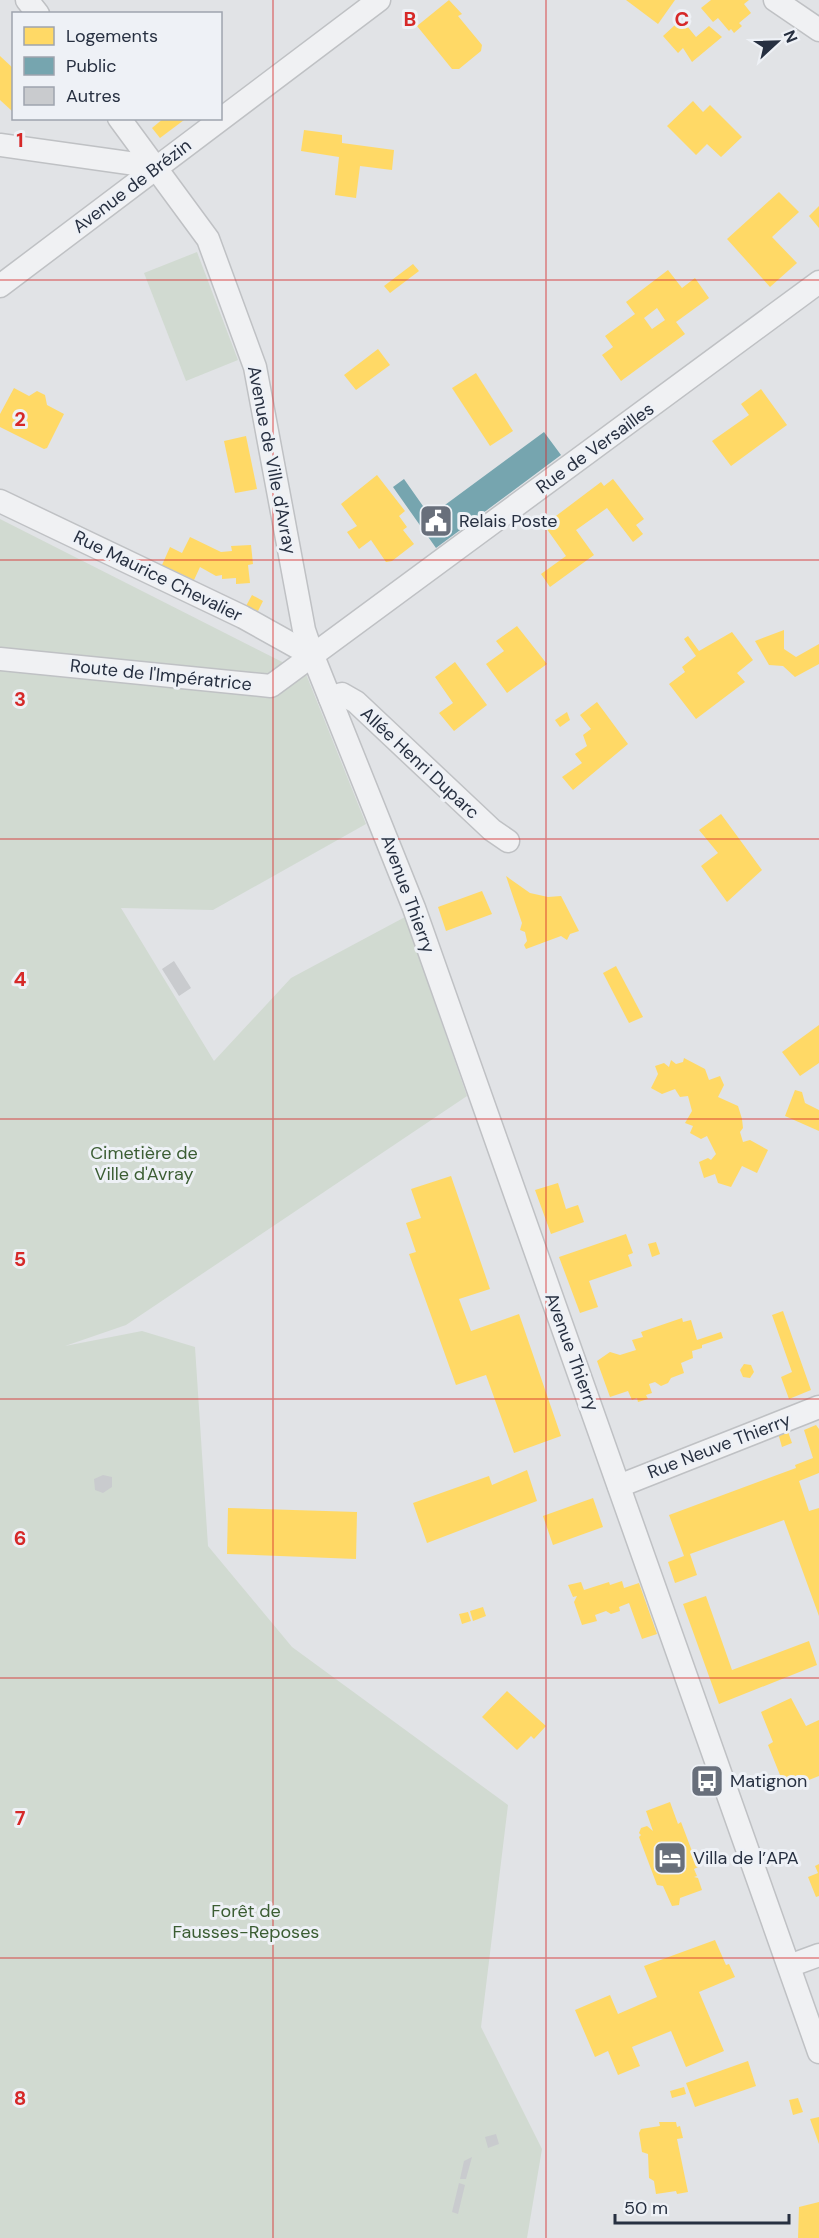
<svg xmlns="http://www.w3.org/2000/svg" width="819" height="2238" viewBox="0 0 819 2238" font-family="'DM Sans',sans-serif">
<style>
.green{fill:#d1dad1}
.homes{fill:#ffd966;fill-rule:evenodd}
.public{fill:#76a5af}
.building{fill:#c9cbce}
.lines{fill:none;stroke-linecap:round;stroke-linejoin:round}
.street-casing{stroke:#bfc1c4;stroke-width:25}
.street{stroke:#f0f1f3;stroke-width:22}
.grid{fill:none;stroke:#d62828;stroke-width:1.5;stroke-opacity:0.55}
.labels{text-anchor:middle;stroke-width:6;stroke-linejoin:round;paint-order:stroke}
.street-label{font-size:18px;fill:#273041;stroke:#eef1f6}
.poi-label{font-size:18px;fill:#273041;stroke:#eef1f6;text-anchor:start}
.park-label{font-size:18px;fill:#3b5d33;stroke:#eef1f6}
.grid-label{font-size:20px;text-anchor:middle;font-weight:bold;fill:#d62828;stroke:#eef1f6;stroke-width:6;stroke-linejoin:round;paint-order:stroke}
</style>
<rect width="100%" height="100%" fill="#e1e3e6"/>
<g class="green">
<polygon points="197,252 238,360 186,381 144,273"/>
<polygon points="0,519 306,674 366,824 213,910 121,908 214,1061 291,978 405,917 467,1096 126,1325 65,1346 142,1331 195,1347 208,1546 292,1647 508,1805 481,2027 542,2149 527,2238 0,2238"/>
</g>
<g class="homes">
<polygon points="449,0 462,14 458,16 482,45 481,51 459,69 452,69 417,26"/>
<polygon points="626,0 675,0 658,24"/>
<polygon points="711,0 749,0 744,4 751,13 739,23 742,26 734,33 731,29 729,31 718,18 713,22 701,8"/>
<polygon points="675,25 687,26 696,37 709,26 722,37 692,62 683,48 678,53 663,36"/>
<polygon points="0,56 14,69 12,111 0,100"/>
<polygon points="693,101 703,112 710,105 742,137 721,157 707,144 696,155 667,126"/>
<polygon points="164,118 183,118 184,120 160,138 152,128"/>
<polygon points="304,130 342,135 342,143 394,150 392,170 360,166 356,198 335,195 339,157 301,151"/>
<polygon points="779,192 799,212 772,237 797,263 770,287 727,239"/>
<polygon points="819,206 819,228 809,216"/>
<polygon points="413,264 419,271 390,293 384,286"/>
<path d="M668,270l14,18 13,-10 14,20 -33,24 9,12 -64,47 -19,-26 11,-8 -8,-11 30,-22 -9,-12zM657,308l8,12 -13,9 -8,-11z"/>
<polygon points="378,349 390,365 356,390 344,375"/>
<polygon points="476,373 513,431 490,446 452,388"/>
<polygon points="14,388 29,396 37,391 45,395 47,405 64,414 47,448 44,449 0,427 0,414"/>
<polygon points="761,389 787,425 731,466 712,441 749,415 741,404"/>
<polygon points="246,436 257,489 235,493 224,441"/>
<polygon points="377,475 405,511 399,516 407,527 403,530 414,544 392,561 386,562 371,540 359,549 347,532 357,526 341,504"/>
<polygon points="613,479 644,519 636,525 643,534 633,542 607,508 576,530 594,555 550,587 541,574 566,556 544,525 601,482 604,486"/>
<polygon points="190,537 221,552 232,551 231,546 251,545 253,564 248,565 250,583 236,584 236,578 222,579 222,575 216,576 200,567 194,580 162,565 170,547 182,553"/>
<polygon points="252,595 263,601 258,611 246,606"/>
<polygon points="517,626 547,664 507,693 486,664 504,651 496,641"/>
<polygon points="784,630 784,649 796,657 819,644 819,664 795,677 783,666 769,665 755,641"/>
<polygon points="732,632 753,660 737,673 745,682 696,719 669,684 685,672 682,667 696,656 684,639 688,636 699,651"/>
<polygon points="455,662 487,705 454,731 439,713 453,703 435,677"/>
<polygon points="597,702 628,744 573,790 562,777 582,763 575,754 587,746 583,735 591,729 580,715"/>
<polygon points="567,712 570,720 560,727 555,720"/>
<polygon points="721,814 762,870 727,902 701,866 718,853 699,830"/>
<polygon points="506,876 530,893 548,897 561,896 579,931 570,934 567,940 561,936 526,949 524,945 527,941 525,932 520,930 522,923"/>
<polygon points="482,891 492,914 446,931 438,907"/>
<polygon points="616,966 643,1017 629,1023 603,973"/>
<polygon points="819,1025 819,1063 800,1076 782,1052"/>
<polygon points="684,1058 705,1069 709,1080 720,1076 724,1085 718,1097 738,1106 742,1119 743,1128 740,1132 743,1142 750,1140 768,1150 757,1173 742,1166 731,1187 718,1183 715,1174 704,1178 699,1162 708,1158 711,1160 716,1154 707,1136 701,1139 690,1133 693,1126 685,1123 692,1111 688,1096 680,1097 675,1089 662,1094 651,1088 658,1074 655,1066 664,1063 669,1067 671,1060 676,1064 683,1062"/>
<polygon points="795,1090 802,1092 805,1103 819,1110 819,1131 785,1116"/>
<polygon points="451,1176 490,1289 459,1299 471,1331 519,1314 561,1436 514,1453 486,1375 456,1385 409,1254 416,1252 406,1223 421,1218 411,1189"/>
<polygon points="558,1183 566,1209 578,1205 584,1222 551,1234 535,1190"/>
<polygon points="626,1234 633,1253 628,1255 632,1266 589,1281 598,1307 580,1313 559,1257"/>
<polygon points="656,1242 660,1254 652,1257 648,1244"/>
<polygon points="783,1311 811,1390 789,1399 781,1377 792,1372 772,1315"/>
<polygon points="682,1318 683,1322 691,1320 697,1340 721,1332 723,1338 702,1345 702,1348 692,1351 693,1358 681,1363 684,1373 671,1378 668,1383 661,1386 655,1382 649,1384 652,1393 646,1395 648,1399 638,1402 637,1398 632,1400 628,1391 610,1397 597,1361 610,1352 620,1355 636,1350 632,1340 643,1337 641,1332"/>
<polygon points="744,1364 751,1365 754,1372 750,1378 743,1377 740,1370"/>
<polygon points="816,1425 819,1429 819,1473 799,1481 809,1511 819,1508 819,1616 784,1520 690,1554 697,1575 675,1583 668,1562 684,1556 669,1515 796,1468 795,1465 813,1458 804,1430"/>
<polygon points="787,1429 792,1443 782,1447 778,1433"/>
<polygon points="527,1470 537,1501 427,1543 413,1503 489,1476 492,1485"/>
<polygon points="593,1498 603,1527 553,1545 543,1516"/>
<polygon points="228,1508 357,1512 356,1559 227,1554"/>
<polygon points="622,1581 624,1588 639,1583 657,1634 642,1639 629,1603 619,1607 620,1611 611,1614 606,1611 595,1615 597,1621 582,1625 574,1602 577,1596 573,1597 568,1585 581,1582 584,1590 609,1582 610,1585"/>
<polygon points="706,1596 732,1670 809,1641 817,1665 719,1704 683,1604"/>
<polygon points="483,1607 486,1616 473,1621 470,1611"/>
<polygon points="468,1612 471,1621 462,1624 459,1614"/>
<polygon points="507,1691 546,1726 534,1739 531,1736 517,1750 482,1717"/>
<polygon points="791,1698 806,1726 819,1720 819,1776 791,1787 790,1782 784,1785 768,1745 773,1742 761,1712"/>
<polygon points="670,1802 678,1824 681,1822 698,1867 694,1869 697,1876 694,1877 698,1878 702,1890 680,1898 679,1905 672,1906 663,1886 657,1885 639,1837 641,1835 639,1833 641,1828 647,1826 653,1831 646,1811"/>
<polygon points="819,1864 819,1896 816,1897 808,1877 818,1873 815,1866"/>
<polygon points="715,1940 726,1965 729,1964 735,1977 699,1992 724,2051 686,2067 671,2031 632,2047 640,2066 618,2075 608,2051 595,2057 575,2010 610,1995 618,2014 657,1997 644,1966"/>
<polygon points="748,2061 756,2086 695,2107 686,2083"/>
<polygon points="684,2087 686,2094 672,2098 670,2091"/>
<polygon points="798,2098 803,2112 793,2115 789,2100"/>
<polygon points="819,2117 819,2144 810,2119"/>
<polygon points="659,2122 676,2122 677,2127 680,2126 683,2138 677,2139 688,2192 677,2194 676,2191 656,2194 654,2181 649,2178 648,2154 642,2152 639,2133 641,2129 660,2126"/>
<polygon points="819,2202 819,2238 798,2238 799,2207"/>
</g>
<polygon class="public" points="544,432 561,455 436,548 393,487 404,479 430,516"/>
<g class="building">
<polygon points="174,961 191,988 179,996 162,969"/>
<polygon points="103,1475 112,1477 112,1487 103,1493 95,1490 94,1479"/>
<polygon points="496,2134 499,2144 488,2148 485,2137"/>
<polygon points="472,2157 466,2179 460,2179 464,2161"/>
<polygon points="459,2183 465,2185 458,2214 452,2212"/>
</g>
<g class="lines">
<g class="street-casing">
<g id="street">
<polyline points="27,0 38,14"/>
<polyline points="775,0 819,30"/>
<polyline points="119,118 208,239 255,367 304,630 313,656 414,908 819,2052"/>
<polyline points="0,145 157,167"/>
<polyline points="0,286 379,0"/>
<polyline points="0,501 243,617 313,656"/>
<polyline points="0,659 271,686 819,282"/>
<polyline points="330,698 342,694 356,702 492,830 508,841"/>
<polyline points="619,1486 819,1407"/>
<polyline points="789,1966 819,1955"/>
</g>
</g>
<use href="#street" class="street"/>
</g>
<path class="grid" d="M273,0v2238M546,0v2238M0,280h819M0,560h819M0,839h819M0,1119h819M0,1399h819M0,1678h819M0,1958h819"/>
<defs>
<g id="civic-square" transform="scale(1.725)"><rect x="-9" y="-9" width="18" height="18" rx="4" fill="#686f7b" stroke="#eef1f6"/><path d="M-.6-6.5H3V-4.5H.6V-3L4-1V1h2V6H-6V1h2V-1L-.6-3ZM-1.2 2.5V6h2.4V2.5Z" fill="#fff"/></g>
<g id="bus-square" transform="scale(1.725)"><rect x="-9" y="-9" width="18" height="18" rx="4" fill="#686f7b" stroke="#eef1f6"/><path d="M-5-6H5V4H4V6H2V4H-2V6H-4V4H-5ZM-3.5-4V0h7V-4ZM-3.5 1.2v1.5H-2V1.2ZM2 1.2v1.5H3.5V1.2Z" fill="#fff"/></g>
<g id="hotel-square" transform="scale(1.725)"><rect x="-9" y="-9" width="18" height="18" rx="4" fill="#686f7b" stroke="#eef1f6"/><path d="M-6-4.5h1.5V1H6V5H4.5V3h-9V5H-6ZM-4 0a1.8 1.8 0 1 1 3.6 0ZM.5 0V-2.5h3Q6-2.5 6 0Z" fill="#fff"/></g>
</defs>
<g fill-rule="evenodd">
<use href="#civic-square" x="436" y="521"/>
<use href="#bus-square" x="707" y="1781"/>
<use href="#hotel-square" x="670" y="1858"/>
</g>
<g class="labels">
<g class="street-label">
<text transform="translate(132 186) rotate(-37)" y="6">Avenue de Brézin</text>
<text transform="translate(595 448) rotate(-36)" y="6">Rue de Versailles</text>
<text transform="translate(272 460) rotate(79)" y="6">Avenue de Ville d'Avray</text>
<text transform="translate(158 576) rotate(26)" y="6">Rue Maurice Chevalier</text>
<text transform="translate(161 675) rotate(6)" y="6">Route de l'Impératrice</text>
<text transform="translate(420 763) rotate(43)" y="6">Allée Henri Duparc</text>
<text transform="translate(408 894) rotate(70)" y="6">Avenue Thierry</text>
<text transform="translate(572 1352) rotate(70)" y="6">Avenue Thierry</text>
<text transform="translate(719 1446) rotate(-21)" y="6">Rue Neuve Thierry</text>
</g>
<g class="poi-label">
<text x="459" y="527">Relais Poste</text>
<text x="730" y="1787">Matignon</text>
<text x="693" y="1864">Villa de l’APA</text>
</g>
<g class="park-label">
<text x="144" y="1159">Cimetière de<tspan x="144" dy="21">Ville d'Avray</tspan></text>
<text x="246" y="1917">Forêt de<tspan x="246" dy="21">Fausses-Reposes</tspan></text>
</g>
</g>
<g class="grid-label">
<text x="410" y="26">B</text>
<text x="682" y="26">C</text>
<text x="20" y="147">1</text>
<text x="20" y="426">2</text>
<text x="20" y="706">3</text>
<text x="20" y="986">4</text>
<text x="20" y="1266">5</text>
<text x="20" y="1545">6</text>
<text x="20" y="1825">7</text>
<text x="20" y="2105">8</text>
</g>
<rect x="12" y="12" width="210" height="108" fill="#eef1f6" stroke="#9ea4ae" stroke-width="1.5"/>
<rect x="24" y="27" width="30" height="18" fill="#ffd966" stroke="#9ea4ae" stroke-width="1.5"/>
<text x="66" y="42" font-size="18" fill="#273041">Logements</text>
<rect x="24" y="57" width="30" height="18" fill="#76a5af" stroke="#9ea4ae" stroke-width="1.5"/>
<text x="66" y="72" font-size="18" fill="#273041">Public</text>
<rect x="24" y="87" width="30" height="18" fill="#c9cbce" stroke="#9ea4ae" stroke-width="1.5"/>
<text x="66" y="102" font-size="18" fill="#273041">Autres</text>
<g transform="translate(777 42) rotate(68)" stroke="#eef1f6" stroke-width="4.5" paint-order="stroke">
<path d="M0-4.5L10 22L0 15L-10 22Z" fill="#273041"/>
<text y="-9" font-size="16" font-weight="bold" text-anchor="middle" fill="#273041">N</text>
</g>
<path d="M615 2214v9h174v-9" fill="none" stroke="#273041" stroke-width="3"/>
<text x="624" y="2214" font-size="18" fill="#273041" stroke="#eef1f6" stroke-width="4.5" paint-order="stroke">50 m</text>
</svg>
